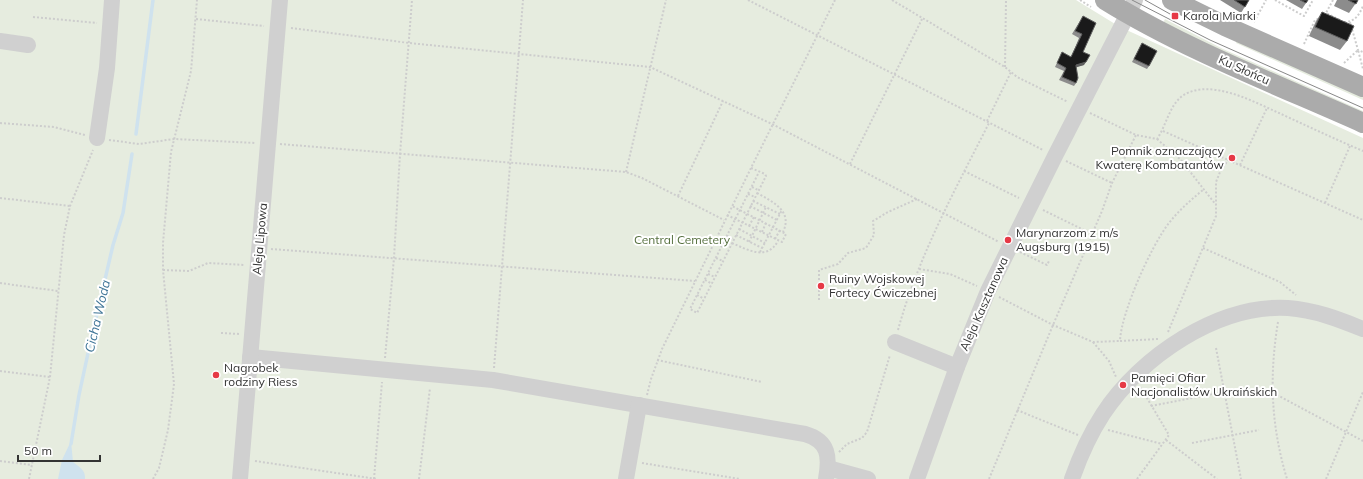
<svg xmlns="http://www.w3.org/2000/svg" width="1363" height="479" viewBox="0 0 1363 479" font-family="Mulish,sans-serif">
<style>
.green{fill:#e6ecdf}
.water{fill:#cfe2ee}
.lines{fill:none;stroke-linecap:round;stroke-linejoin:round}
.stream{stroke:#cfe2ee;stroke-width:3.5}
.path{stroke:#cdcdcd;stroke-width:2;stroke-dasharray:2 2;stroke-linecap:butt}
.minor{stroke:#d0d0d0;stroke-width:16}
.major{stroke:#ababab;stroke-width:20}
.tram{stroke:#888;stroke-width:1}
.wall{fill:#8c8c8c}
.shaded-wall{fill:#5f5f5f}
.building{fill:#1a1a1a;stroke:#5f5f5f}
.poi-dot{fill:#e63946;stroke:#fff;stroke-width:1.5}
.labels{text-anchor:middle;stroke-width:4;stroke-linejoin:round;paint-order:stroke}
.poi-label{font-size:12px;fill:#333;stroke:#fff;text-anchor:start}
.street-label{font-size:12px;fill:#333;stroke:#fff}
.park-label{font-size:12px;fill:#56703f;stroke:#fff}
.water-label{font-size:13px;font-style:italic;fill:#3f7597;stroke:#fff}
</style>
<rect width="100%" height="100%" fill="#fff"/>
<g class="green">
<polygon points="0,0 1076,0 1120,27 1363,138 1363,479 0,479"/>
<polygon points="1165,19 1223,49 1363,111 1363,117 1162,25"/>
<polygon points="1238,37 1363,93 1363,100 1236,43"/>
</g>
<path class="water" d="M71,441l2,21c6,5 13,8 12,17h-27l4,-19z"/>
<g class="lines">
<g class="stream">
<polyline points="136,134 153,0"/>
<polyline points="71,444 79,395 90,344 113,245 123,213 132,154"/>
</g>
<g class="path">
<polyline points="748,0 1043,150"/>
<polyline points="892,0 1005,67 1017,77 1068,102"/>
<polyline points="1080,0 1091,7"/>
<polyline points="1275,0 1304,16 1313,0"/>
<polyline points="1333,0 1326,13 1340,20"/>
<polyline points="33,17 97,23"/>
<polyline points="196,19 264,26"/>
<polyline points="1254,22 1266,0"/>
<path d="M1344,22c11,0 15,-7 19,-16"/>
<polyline points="1350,22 1358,50 1363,52"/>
<polyline points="291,28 409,43 650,67 772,124 999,242"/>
<polyline points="1304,44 1315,20 1318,19"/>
<polyline points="1344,63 1358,50 1363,69"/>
<polyline points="1005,67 1006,0"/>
<path d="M1090,113l46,22 21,4c9,-13 12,-32 24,-42 11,-9 28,-9 41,-6 20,4 39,14 57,22 28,13 56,26 84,38"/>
<polyline points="987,121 1011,72"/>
<polyline points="0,123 54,127 85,135"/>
<polyline points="1163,131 1363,220"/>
<polyline points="1157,139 1181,160 1216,205"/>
<polyline points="109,140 139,144 174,139 256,143"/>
<polyline points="280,144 626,172 642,178 724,220"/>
<polyline points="1066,161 1112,183"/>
<polyline points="850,164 922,19"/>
<polyline points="1240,165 1267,108"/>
<polyline points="751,168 765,174 766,176 697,313 690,309 759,172"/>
<polyline points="964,171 1019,198"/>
<polyline points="626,172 666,0"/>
<polyline points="752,187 758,190"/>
<path d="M757,193c16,9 36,18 26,39"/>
<polyline points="748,194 755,197"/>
<polyline points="678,196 723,101"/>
<polyline points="0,198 70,206"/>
<polyline points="753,201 780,214"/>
<polyline points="1325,203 1350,146"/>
<polyline points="750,206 777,220"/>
<polyline points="1043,210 1092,234"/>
<polyline points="727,215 782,242 786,234 732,206"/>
<polyline points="749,226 754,217"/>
<polyline points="739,229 765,243"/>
<polyline points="762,232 766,223"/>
<polyline points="736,235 762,248"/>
<polyline points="727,236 734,240"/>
<polyline points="775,239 780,230"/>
<polyline points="724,242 731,246"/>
<polyline points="749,242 766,207"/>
<path d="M732,243c16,7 35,18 46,-2"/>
<polyline points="1203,248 1280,282 1296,295"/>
<polyline points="271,249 695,281"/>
<polyline points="760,252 782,210"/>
<polyline points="1020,252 1047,265 1049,261"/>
<polyline points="716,258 723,261"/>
<polyline points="919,269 950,274 977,286"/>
<polyline points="163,270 189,271 208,263 245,265"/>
<polyline points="708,274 715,277"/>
<polyline points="705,280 712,284"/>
<polyline points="0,283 58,291"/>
<polyline points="697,295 704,299"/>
<polyline points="999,297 1053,325 1093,342 1120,341"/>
<polyline points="819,300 819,270 838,264 848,253 866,248 874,235 873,221 888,212 917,199"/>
<path d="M1278,322c-9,55 -7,104 9,157"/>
<path d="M898,330c20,-73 57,-140 91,-207"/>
<polyline points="1168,332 1216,216 1216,182 1220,172 1228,160"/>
<polyline points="221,333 240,334"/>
<path d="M1158,339l-38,2c1,-28 31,-95 49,-118 10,-13 22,-23 35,-34"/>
<polyline points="1093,342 1109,361 1116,377"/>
<polyline points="1216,348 1241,479"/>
<polyline points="385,358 394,258 400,154 412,0"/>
<polyline points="657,360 762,382"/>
<polyline points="494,368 523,0"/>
<polyline points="0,371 50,377"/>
<polyline points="647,395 651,379 662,349 751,168 835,0"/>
<polyline points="1151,406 1233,390 1260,390 1279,396 1363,441"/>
<polyline points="1017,410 1078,435"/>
<polyline points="1108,430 1162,444"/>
<polyline points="1166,440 1217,479"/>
<polyline points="1192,443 1259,430"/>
<polyline points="839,452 847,444 862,438 867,432 890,355"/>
<polyline points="0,461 32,465"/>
<polyline points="255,461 377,479"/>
<polyline points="642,463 740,479"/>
<polyline points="29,479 50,377 64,235 70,206 93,150"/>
<polyline points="153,479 159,468 168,430 174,384 163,270 163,243 171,152 191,71 197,0"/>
<polyline points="374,479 382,382"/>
<polyline points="419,479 430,388"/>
<polyline points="989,479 1053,325 1102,211 1112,183 1136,135"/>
<polyline points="1137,479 1169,435 1141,388"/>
<polyline points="1326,479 1363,392"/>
</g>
<g class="minor">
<polyline points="0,41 28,45"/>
<polyline points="97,138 107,68 112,0"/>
<polyline points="895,342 957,367"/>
<path d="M250,357l243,23 312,54c24,7 25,23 21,45"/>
<polyline points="828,468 868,479"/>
<polyline points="240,479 280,0"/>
<polyline points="626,479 639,405"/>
<polyline points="917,479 957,367 988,291 1055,156 1135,0"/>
<path d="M1072,479c8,-23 18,-45 31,-65 37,-57 115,-110 185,-106 27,2 50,11 75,21"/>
</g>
<g class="major">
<path d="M1105,0c79,49 173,85 258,123"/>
<polyline points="1172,0 1225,26 1363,87"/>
</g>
<g class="tram">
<polyline points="1132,0 1210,40 1363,108"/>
<polyline points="1145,0 1170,14"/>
</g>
</g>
<g class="wall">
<polygon points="1220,0 1249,0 1241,13"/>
<polygon points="1286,0 1308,0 1302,9"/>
<polygon points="1337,0 1358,0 1349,13 1334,6"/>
<polygon points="1322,12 1347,41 1340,50 1309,36 1316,21"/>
<polygon points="1083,16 1083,52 1084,65 1076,67 1076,83 1074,86 1059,80 1064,71 1055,67 1062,52 1071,57 1079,38 1072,34"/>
<polygon points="1142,43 1149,66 1147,69 1132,62"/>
</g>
<polygon class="shaded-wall" points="1086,62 1084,65 1074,68 1076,65"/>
<g class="building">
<polygon points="1234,0 1249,0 1245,7"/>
<polygon points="1300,0 1308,0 1306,3"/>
<polygon points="1348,0 1358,0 1356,4"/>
<polygon points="1322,12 1354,26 1347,41 1315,27"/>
<polygon points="1083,16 1096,23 1083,52 1090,55 1086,62 1076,65 1076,66 1078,78 1076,83 1062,77 1066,68 1057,63 1062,52 1071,57 1082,34 1075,31"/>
<polygon points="1142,43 1157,51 1149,66 1134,59"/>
</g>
<g class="poi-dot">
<rect x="1171" y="12" width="8" height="8" rx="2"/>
<circle cx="1232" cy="158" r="4"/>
<circle cx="1008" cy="240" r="4"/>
<circle cx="821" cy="286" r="4"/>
<circle cx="216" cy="375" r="4"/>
<circle cx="1123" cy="385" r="4"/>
</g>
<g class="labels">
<g class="poi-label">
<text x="1183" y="20">Karola Miarki</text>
<text x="1224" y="155" text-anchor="end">Pomnik oznaczający<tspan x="1224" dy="14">Kwaterę Kombatantów</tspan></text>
<text x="1016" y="237">Marynarzom z m/s<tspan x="1016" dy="14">Augsburg (1915)</tspan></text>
<text x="829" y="283">Ruiny Wojskowej<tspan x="829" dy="14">Fortecy Ćwiczebnej</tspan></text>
<text x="224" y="372">Nagrobek<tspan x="224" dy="14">rodziny Riess</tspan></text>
<text x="1131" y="382">Pamięci Ofiar<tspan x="1131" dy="14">Nacjonalistów Ukraińskich</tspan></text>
</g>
<g class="street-label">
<text transform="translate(1244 70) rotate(24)" y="4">Ku Słońcu</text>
<text transform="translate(260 239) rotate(-85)" y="4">Aleja Lipowa</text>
<text transform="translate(984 304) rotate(-66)" y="4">Aleja Kasztanowa</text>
</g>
<g class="park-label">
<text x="682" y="244">Central Cemetery</text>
</g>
<g class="water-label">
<text transform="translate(97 316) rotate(-77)" y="5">Cicha Woda</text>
</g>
</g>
<path d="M18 455v6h82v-6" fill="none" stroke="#333333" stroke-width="2"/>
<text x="24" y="455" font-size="12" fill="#333333" stroke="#ffffff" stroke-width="3" paint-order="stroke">50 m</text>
</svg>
